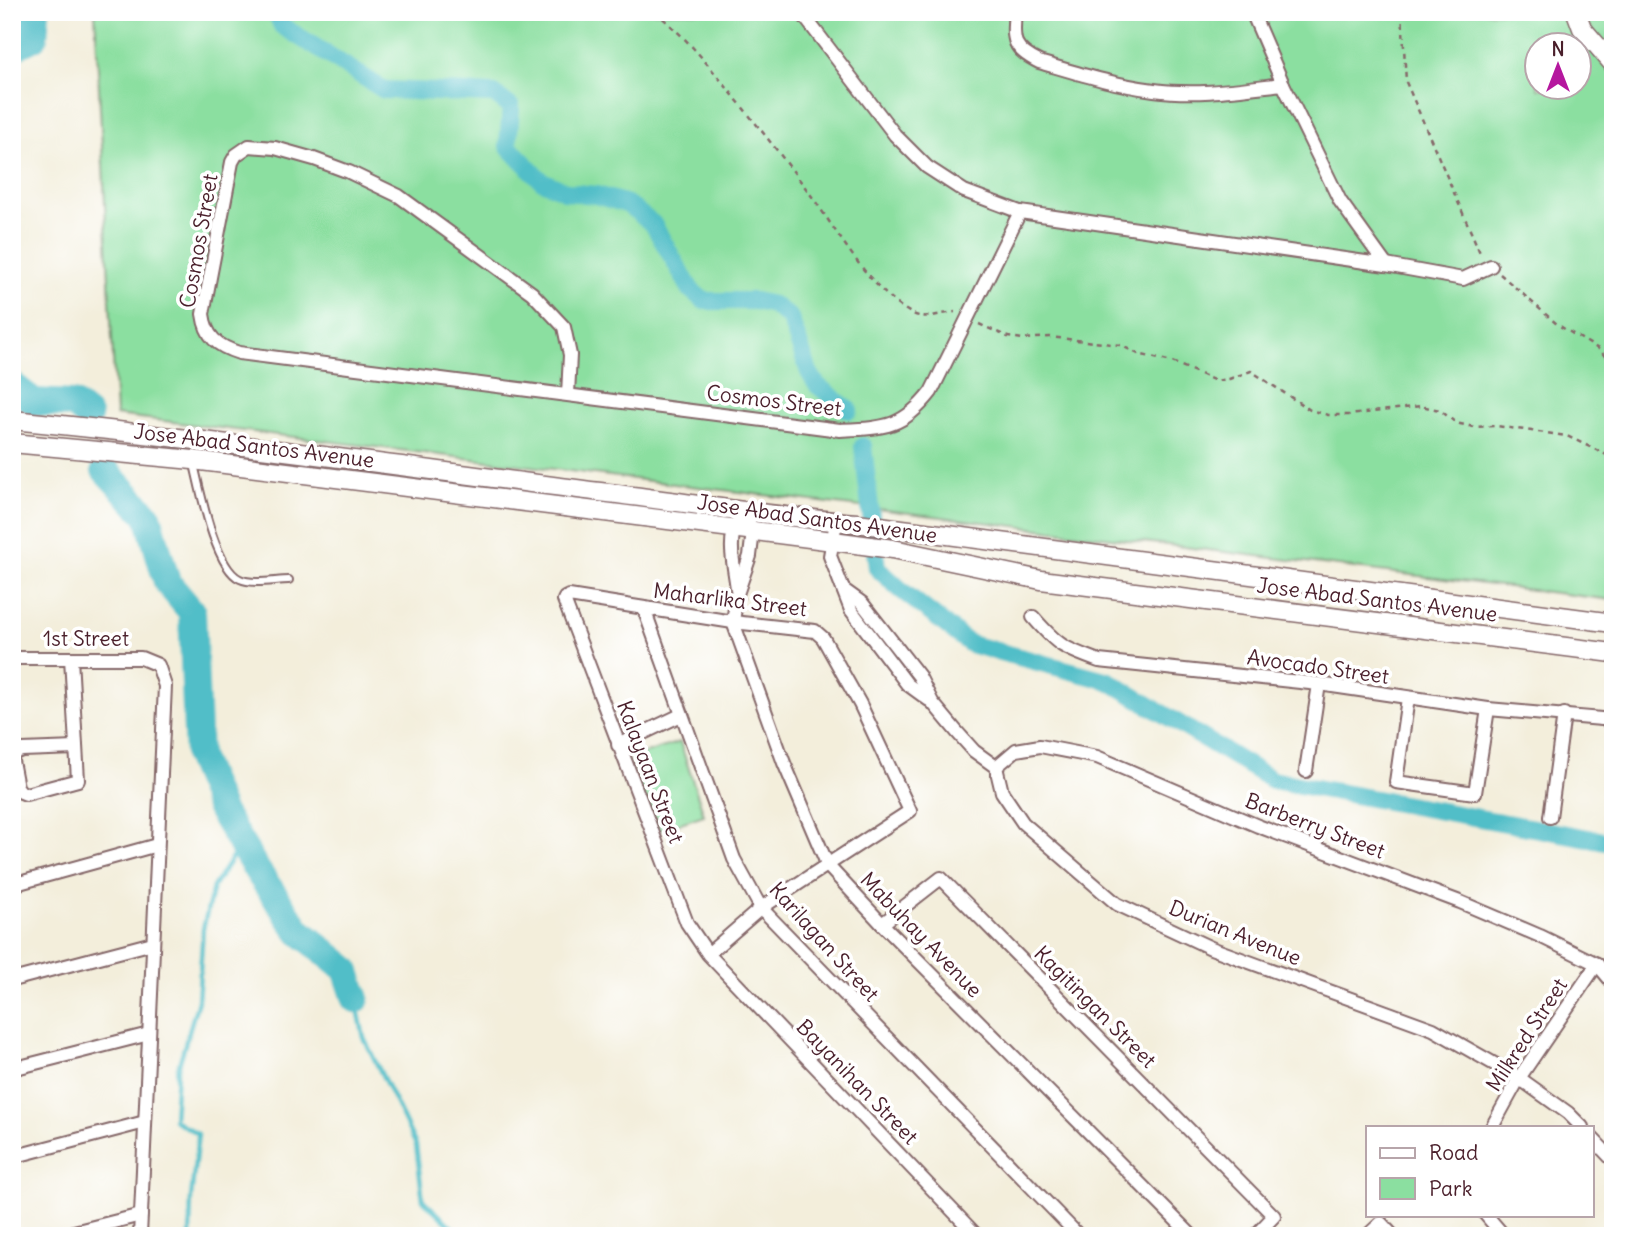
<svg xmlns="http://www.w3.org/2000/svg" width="1625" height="1248" viewBox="0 0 1625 1248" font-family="Delius,sans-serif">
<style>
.green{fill:#8bdfa0;stroke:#6a7f66;stroke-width:2;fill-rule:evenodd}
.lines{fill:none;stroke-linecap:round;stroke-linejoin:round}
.stream{stroke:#51bec8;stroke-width:4.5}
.canal{stroke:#51bec8;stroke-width:18}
.river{stroke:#51bec8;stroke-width:28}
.lane-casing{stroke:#856769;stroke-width:10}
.street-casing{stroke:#856769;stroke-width:16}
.secondary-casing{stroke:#856769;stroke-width:21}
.path{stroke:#856769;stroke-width:2.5;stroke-dasharray:5 5;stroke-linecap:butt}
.lane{stroke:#fff;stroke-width:6}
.street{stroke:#fff;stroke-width:12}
.secondary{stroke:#fff;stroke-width:18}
.labels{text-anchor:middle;stroke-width:7;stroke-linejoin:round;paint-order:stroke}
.street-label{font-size:21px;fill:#4a1f2b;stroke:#fff}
</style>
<rect width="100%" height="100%" fill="#fff"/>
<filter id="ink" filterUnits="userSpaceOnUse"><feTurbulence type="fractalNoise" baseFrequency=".0143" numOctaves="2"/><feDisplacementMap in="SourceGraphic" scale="14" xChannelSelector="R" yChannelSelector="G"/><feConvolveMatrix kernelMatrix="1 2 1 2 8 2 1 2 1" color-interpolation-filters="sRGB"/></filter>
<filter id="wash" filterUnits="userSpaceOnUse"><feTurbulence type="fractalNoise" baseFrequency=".00686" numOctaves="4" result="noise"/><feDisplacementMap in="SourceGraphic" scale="28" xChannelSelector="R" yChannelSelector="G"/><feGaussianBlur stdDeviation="1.57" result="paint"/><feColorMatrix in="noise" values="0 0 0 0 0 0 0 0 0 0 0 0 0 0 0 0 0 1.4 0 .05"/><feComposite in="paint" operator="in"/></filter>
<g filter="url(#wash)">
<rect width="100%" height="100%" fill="#f3eedb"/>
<g class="green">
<path d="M95,12h1518v588l-1497,-185zM1538,46h42v42h-42z"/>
<polygon points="680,742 704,815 655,832 630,758"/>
</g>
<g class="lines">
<g class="stream">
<polyline points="356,999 364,1038 416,1145 423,1200 455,1230 458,1236"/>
<polyline points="190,1236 191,1198 198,1134 174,1120 177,1071 198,1001 203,929 213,887 241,844"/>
</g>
<g class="canal">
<polyline points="276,12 282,26 384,90 494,94 511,107 508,146 542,181 567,192 596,195 627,204 653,224 691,290 704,301 755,301 773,305 790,318 809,372 817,385 849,410"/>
<polyline points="863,446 877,568 901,590 970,644 1109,681 1272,780 1610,842 1613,845"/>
</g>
<g class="river">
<polyline points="12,48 34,37 36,12"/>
<polyline points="12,385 34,402 73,404 88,416"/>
<polyline points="105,470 148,516 167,582 192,612 198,756 221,811 258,872 299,931 346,969 356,999"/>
</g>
</g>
</g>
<g filter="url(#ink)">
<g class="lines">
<g class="lane-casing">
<path id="lane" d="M194,464c6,25 21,104 46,115 13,6 35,1 49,1"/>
</g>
<g class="street-casing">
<g id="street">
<polyline points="801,12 895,135 927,167 964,191 1020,212 1386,265 1463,279 1491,266"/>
<path d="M1015,12c-3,29 -2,37 24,50 38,11 75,23 115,28 43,6 86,-1 129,-6"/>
<polyline points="1252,12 1283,84 1340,201 1386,265"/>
<path d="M568,394l2,-39 -6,-28 -32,-34 -133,-97 -50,-24 -35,-13 -39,-11 -26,-2 -13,9 -4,7 -29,152c3,23 14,32 36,39l601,77c44,-2 63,-2 91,-38l89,-180"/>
<polyline points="744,513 753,531 750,556 737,594 733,622 784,763 828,866 882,924 1192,1236"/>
<polyline points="836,522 830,556 851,610 907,684 929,700"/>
<path d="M737,589c-2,-20 -11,-49 1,-67"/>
<polyline points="844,590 862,603 919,676 932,702 957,732 974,751 996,767 1002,792 1023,823 1117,904 1211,948 1433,1029 1519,1078 1568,1113 1582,1127"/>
<polyline points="644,609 734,859 761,908 1079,1236"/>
<path d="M1033,617c25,29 30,31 66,44l220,23 169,25 125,11"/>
<polyline points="12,658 141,658 158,665 165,686 140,1236"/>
<polyline points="1408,698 1396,782 1475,793 1488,709"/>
<polyline points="618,745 681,715"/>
<polyline points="12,759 14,753 22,750 76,748"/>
<polyline points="12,761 17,787 21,792 26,794 78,780 71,658"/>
<polyline points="996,767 1016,750 1040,746 1097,757 1258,826 1460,902 1540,936 1597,964 1613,983"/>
<polyline points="1306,771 1319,684"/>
<polyline points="1550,817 1564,714"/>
<polyline points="12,885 157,845"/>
<polyline points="882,924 941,878 1274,1216 1255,1236"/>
<polyline points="708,954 761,908 910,811 860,704 823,638 815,631 733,622 569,596 565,598 564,600 687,923 708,954 977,1236"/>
<polyline points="12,980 153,943"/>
<polyline points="12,1069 149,1034"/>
<polyline points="1492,1127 1519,1078 1597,964"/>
<polyline points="1592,1138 1613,1160"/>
<polyline points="12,1157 145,1122"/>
<polyline points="1486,1215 1504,1236"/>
<polyline points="58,1236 141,1215"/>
<polyline points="1367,1236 1381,1223 1393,1236"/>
</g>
</g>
<g class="secondary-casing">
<g id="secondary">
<polyline points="1576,12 1582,28 1613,64"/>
<path d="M12,420c197,19 392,47 588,72 86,10 171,25 257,31l756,100"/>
<polyline points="12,443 193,460 833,541 893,549 1041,580 1613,653"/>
</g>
</g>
<g class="path">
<path d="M655,12c30,24 49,48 73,77 29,36 58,72 85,109 25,35 60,96 100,116 12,6 29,-1 42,-2"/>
<polyline points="1402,12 1406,82 1481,255"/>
<polyline points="1500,274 1558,325 1600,350 1613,367"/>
<polyline points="979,324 1008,337 1024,339 1050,337 1120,345 1138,354 1172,362 1216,381 1229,379 1251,371 1310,410 1328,415 1349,415 1421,406 1440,410 1456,423 1474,427 1496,426 1567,436 1613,458"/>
</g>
<use href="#lane" class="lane"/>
<use href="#street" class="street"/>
<use href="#secondary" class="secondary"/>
</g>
</g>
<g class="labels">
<g class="street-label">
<text transform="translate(199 241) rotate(-80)" y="7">Cosmos Street</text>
<text transform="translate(774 401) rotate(7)" y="7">Cosmos Street</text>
<text transform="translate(254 446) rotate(7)" y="7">Jose Abad Santos Avenue</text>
<text transform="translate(817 519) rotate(8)" y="7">Jose Abad Santos Avenue</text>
<text transform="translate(730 600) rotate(7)" y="7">Maharlika Street</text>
<text transform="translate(1377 600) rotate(7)" y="7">Jose Abad Santos Avenue</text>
<text x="86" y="646">1st Street</text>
<text transform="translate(1318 667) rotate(8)" y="7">Avocado Street</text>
<text transform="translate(650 772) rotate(69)" y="7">Kalayaan Street</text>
<text transform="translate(1315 826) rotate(21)" y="7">Barberry Street</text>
<text transform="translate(1235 933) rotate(22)" y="7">Durian Avenue</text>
<text transform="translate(921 935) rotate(46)" y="7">Mabuhay Avenue</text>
<text transform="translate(824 942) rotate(48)" y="7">Karilagan Street</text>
<text transform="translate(1095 1007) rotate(45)" y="7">Kagitingan Street</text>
<text transform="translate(1527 1035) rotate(-57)" y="7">Milkred Street</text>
<text transform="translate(857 1082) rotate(46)" y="7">Bayanihan Street</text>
</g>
</g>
<rect width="1625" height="1248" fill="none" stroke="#fff" stroke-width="42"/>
<rect x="1366" y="1126" width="228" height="91" fill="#ffffff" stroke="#b7a5aa" stroke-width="2"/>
<rect x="1380" y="1148" width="35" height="10" fill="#ffffff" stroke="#b7a5aa" stroke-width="2"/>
<text x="1429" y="1160" font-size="21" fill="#4a1f2b">Road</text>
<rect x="1380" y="1178" width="35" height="21" fill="#8bdfa0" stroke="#b7a5aa" stroke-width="2"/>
<text x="1429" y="1196" font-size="21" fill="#4a1f2b">Park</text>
<g transform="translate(1558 66)"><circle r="33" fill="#ffffff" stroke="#b7a5aa" stroke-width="2"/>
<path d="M0-5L12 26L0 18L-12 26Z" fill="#b5179e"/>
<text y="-10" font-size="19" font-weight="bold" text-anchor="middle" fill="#4a1f2b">N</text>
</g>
</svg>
